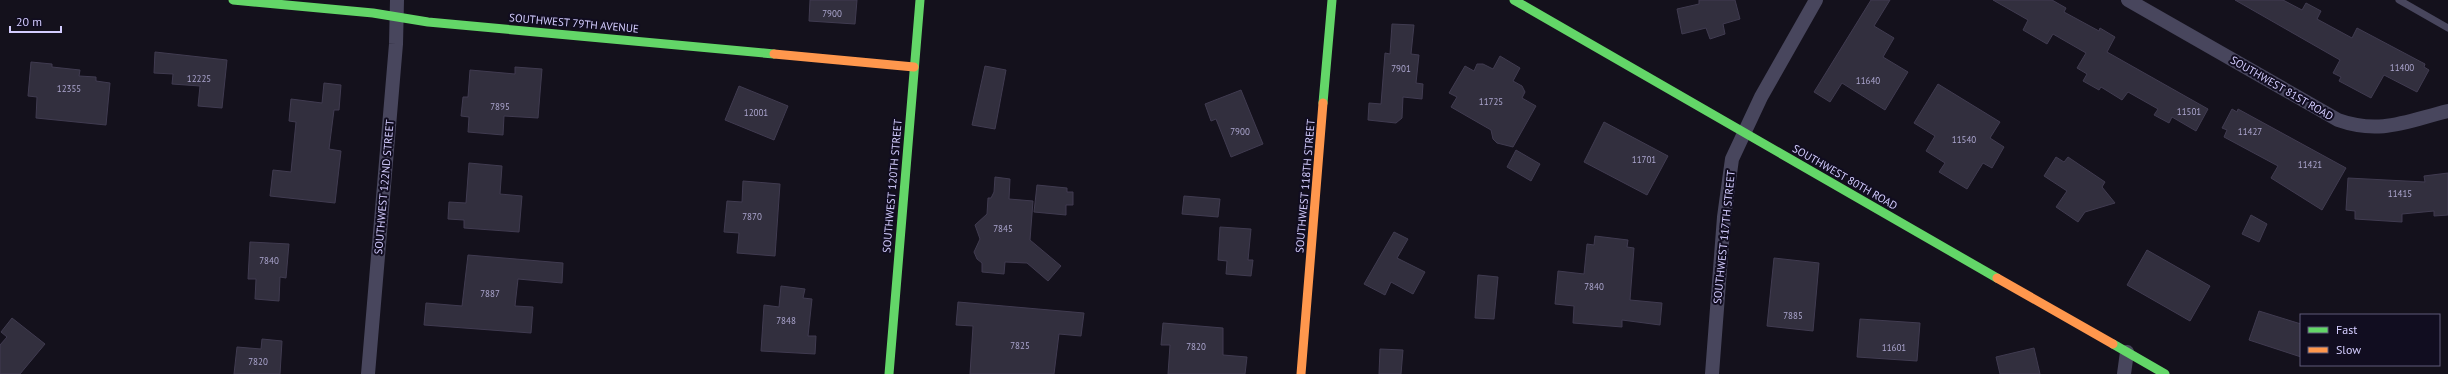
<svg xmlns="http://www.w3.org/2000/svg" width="2448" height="374" viewBox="0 0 2448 374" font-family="'PT Sans',sans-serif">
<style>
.building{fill:#322f3e;stroke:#403b50}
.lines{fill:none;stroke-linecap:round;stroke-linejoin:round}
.lane{stroke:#48465d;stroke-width:7}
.street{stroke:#48465d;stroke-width:14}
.fast{stroke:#63d668;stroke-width:9}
.slow{stroke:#ff974d;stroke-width:9}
.labels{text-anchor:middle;stroke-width:4;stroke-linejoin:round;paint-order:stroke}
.number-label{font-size:9px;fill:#aca6cf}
.street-label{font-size:11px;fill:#d4cdff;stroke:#110d20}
</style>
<rect width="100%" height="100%" fill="#14111c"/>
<g class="building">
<polygon points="810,0 857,0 855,24 809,21"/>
<polygon points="1699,0 1735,0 1740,19 1723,24 1725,34 1710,39 1706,28 1682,34 1677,9 1699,4"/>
<polygon points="1871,0 1890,0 1874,26 1894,38 1883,57 1908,72 1885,110 1842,83 1830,102 1814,92"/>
<polygon points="1993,0 2052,0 2066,8 2064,12 2099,31 2100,28 2115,37 2107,52 2208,109 2196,131 2172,117 2169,123 2154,115 2158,109 2128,92 2122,100 2101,87 2099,90 2083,81 2087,74 2077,68 2086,53 2053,34 2047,44 2023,30 2028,20"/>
<polygon points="2235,0 2283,0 2302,10 2306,3 2321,11 2317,19 2352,38 2357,28 2425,64 2424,67 2429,70 2417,92 2384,75 2371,98 2339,81 2341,77 2333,73 2340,60"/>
<polygon points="1392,24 1414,25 1411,54 1419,55 1416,83 1423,84 1422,99 1403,97 1402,118 1396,123 1368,120 1369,103 1381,104 1385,53 1390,54"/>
<polygon points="155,52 227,60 222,108 198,106 200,86 172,84 173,74 154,73"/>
<polygon points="1500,56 1520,68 1513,81 1522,86 1525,92 1522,98 1536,106 1513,147 1497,143 1493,139 1491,130 1451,107 1457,97 1449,93 1465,66 1474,71 1477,64 1483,64 1493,69"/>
<polygon points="31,62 52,64 52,67 80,70 79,76 96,77 96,81 110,83 106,125 36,118 37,97 28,96"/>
<polygon points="985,66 1006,70 995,129 972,125"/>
<polygon points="515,67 542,69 538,118 504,116 503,135 468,132 469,117 461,116 463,97 468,97 470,70 515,74"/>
<polygon points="324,83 341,85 339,110 334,110 329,149 341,151 335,203 270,196 273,170 291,172 296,122 289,121 291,99 322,103"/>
<polygon points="1938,84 2000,122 1990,138 2004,147 1992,168 1983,163 1967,189 1939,172 1945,163 1926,151 1935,136 1914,123"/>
<polygon points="739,86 788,106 774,140 725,120"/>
<polygon points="1241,90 1263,144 1231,157 1216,119 1211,121 1205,104"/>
<polygon points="2232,109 2237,112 2238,109 2346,168 2322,210 2271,178 2278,166 2224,137 2227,130 2222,128"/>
<polygon points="1604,122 1668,156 1647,195 1584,162"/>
<polygon points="1516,150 1540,164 1531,181 1507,167"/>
<polygon points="2056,157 2064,162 2068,157 2105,182 2102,187 2115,203 2085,212 2078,222 2056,207 2067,191 2044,176"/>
<polygon points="469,163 502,166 500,194 522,196 519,232 464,228 464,220 448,219 449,202 466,203"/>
<polygon points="2448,173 2448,215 2434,216 2434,211 2402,214 2402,222 2355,219 2355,211 2346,210 2348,178 2425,182 2424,176"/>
<polygon points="995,177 1010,179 1009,199 1033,201 1030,240 1061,266 1048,281 1027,263 1005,262 1004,274 982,272 982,263 977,259 974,252 980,239 975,225 987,214 988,198 991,198 994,192"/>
<polygon points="743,181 780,184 775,256 737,253 739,233 724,232 727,201 742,202"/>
<polygon points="1037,185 1067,188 1067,192 1073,192 1073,205 1066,205 1066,215 1034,212"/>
<polygon points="1184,196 1220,199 1218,217 1182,214"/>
<polygon points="2251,215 2267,224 2259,242 2242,234"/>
<polygon points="1220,227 1251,229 1248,260 1253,260 1251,276 1226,274 1227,261 1218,260"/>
<polygon points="1394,232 1408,239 1397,258 1425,272 1413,294 1391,282 1385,295 1364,284"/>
<polygon points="1595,236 1628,240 1627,247 1634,248 1630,300 1662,303 1660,325 1622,320 1622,327 1573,323 1574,306 1555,304 1558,271 1584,274 1587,244 1594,245"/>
<polygon points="250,242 289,244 286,278 280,277 279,301 255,299 256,279 248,279"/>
<polygon points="2147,250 2210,286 2190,321 2127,285"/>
<polygon points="468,255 563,263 562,283 518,279 515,306 533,307 531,333 424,325 426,303 462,306"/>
<polygon points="1774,258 1819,263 1813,331 1767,326"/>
<polygon points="1478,275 1498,277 1494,319 1475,318"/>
<polygon points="781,286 805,289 803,298 812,299 808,336 816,336 815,354 761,351 764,305 779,307"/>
<polygon points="958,302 1084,313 1081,336 1059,334 1054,374 970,374 973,326 956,325"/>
<polygon points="2259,311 2301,324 2301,357 2249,340"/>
<polygon points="12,318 45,344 20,374 0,374 0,345 7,337 1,332"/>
<polygon points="1860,319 1920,323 1917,361 1857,357"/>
<polygon points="1163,323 1223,328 1223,355 1247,357 1245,374 1168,374 1170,345 1161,345"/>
<polygon points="262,339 282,341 280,374 234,374 237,347 261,349"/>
<polygon points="2034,348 2040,374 2000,374 1996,357"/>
<polygon points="1380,349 1403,350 1401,374 1379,374"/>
</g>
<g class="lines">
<polyline class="lane" points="2399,0 2448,28"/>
<g class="street">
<path d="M2128,0l210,120c42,15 69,1 110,-9"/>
<polyline points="368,374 396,44 397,0"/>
<polyline points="1712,374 1724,217 1732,159 1761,97 1816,0"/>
<polyline points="2124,374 2127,352"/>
</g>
<g class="fast">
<polyline points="233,0 373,13 428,22 774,54"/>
<polyline points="1514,0 1997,278"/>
<polyline points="1323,103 1332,0"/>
<polyline points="2113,344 2165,374"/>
<polyline points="889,374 920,0"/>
</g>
<g class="slow">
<polyline points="774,54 914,67"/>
<polyline points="1997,278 2113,344"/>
<polyline points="1301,374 1323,103"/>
</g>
</g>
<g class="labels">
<g class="number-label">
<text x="832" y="17">7900</text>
<text x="2402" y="71">11400</text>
<text x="1401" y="72">7901</text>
<text x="199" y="82">12225</text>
<text x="1868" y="84">11640</text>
<text x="69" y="92">12355</text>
<text x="1491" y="105">11725</text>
<text x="500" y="110">7895</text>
<text x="2189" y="115">11501</text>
<text x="756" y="116">12001</text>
<text x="1240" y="135">7900</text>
<text x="2250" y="135">11427</text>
<text x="1964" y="143">11540</text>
<text x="1644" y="163">11701</text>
<text x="2310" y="168">11421</text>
<text x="2400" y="197">11415</text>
<text x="752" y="220">7870</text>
<text x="1003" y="232">7845</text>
<text x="269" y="264">7840</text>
<text x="1594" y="290">7840</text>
<text x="490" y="297">7887</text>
<text x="1793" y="319">7885</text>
<text x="786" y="324">7848</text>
<text x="1020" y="349">7825</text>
<text x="1196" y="350">7820</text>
<text x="1894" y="351">11601</text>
<text x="258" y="365">7820</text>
</g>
<g class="street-label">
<text transform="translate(574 23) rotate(5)" y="4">SOUTHWEST 79TH AVENUE</text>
<text transform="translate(2282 88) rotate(30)" y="4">SOUTHWEST 81ST ROAD</text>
<text transform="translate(1845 177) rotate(30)" y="4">SOUTHWEST 80TH ROAD</text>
<text transform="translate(892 186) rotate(-85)" y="4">SOUTHWEST 120TH STREET</text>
<text transform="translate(1305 186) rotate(-85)" y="4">SOUTHWEST 118TH STREET</text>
<text transform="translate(384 187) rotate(-85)" y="4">SOUTHWEST 122ND STREET</text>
<text transform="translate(1724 237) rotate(-84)" y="4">SOUTHWEST 117TH STREET</text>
</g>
</g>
<rect x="2300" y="314" width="140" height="52" fill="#110d20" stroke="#5f5a79"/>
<rect x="2308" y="327" width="20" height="6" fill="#63d668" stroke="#5f5a79"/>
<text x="2336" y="334" font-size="12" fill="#d4cdff">Fast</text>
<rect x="2308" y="347" width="20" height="6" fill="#ff974d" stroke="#5f5a79"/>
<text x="2336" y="354" font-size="12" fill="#d4cdff">Slow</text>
<path d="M10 26v6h51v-6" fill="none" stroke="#d4cdff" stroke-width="2"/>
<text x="16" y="26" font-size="12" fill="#d4cdff" stroke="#110d20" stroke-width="3" paint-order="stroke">20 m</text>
</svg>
